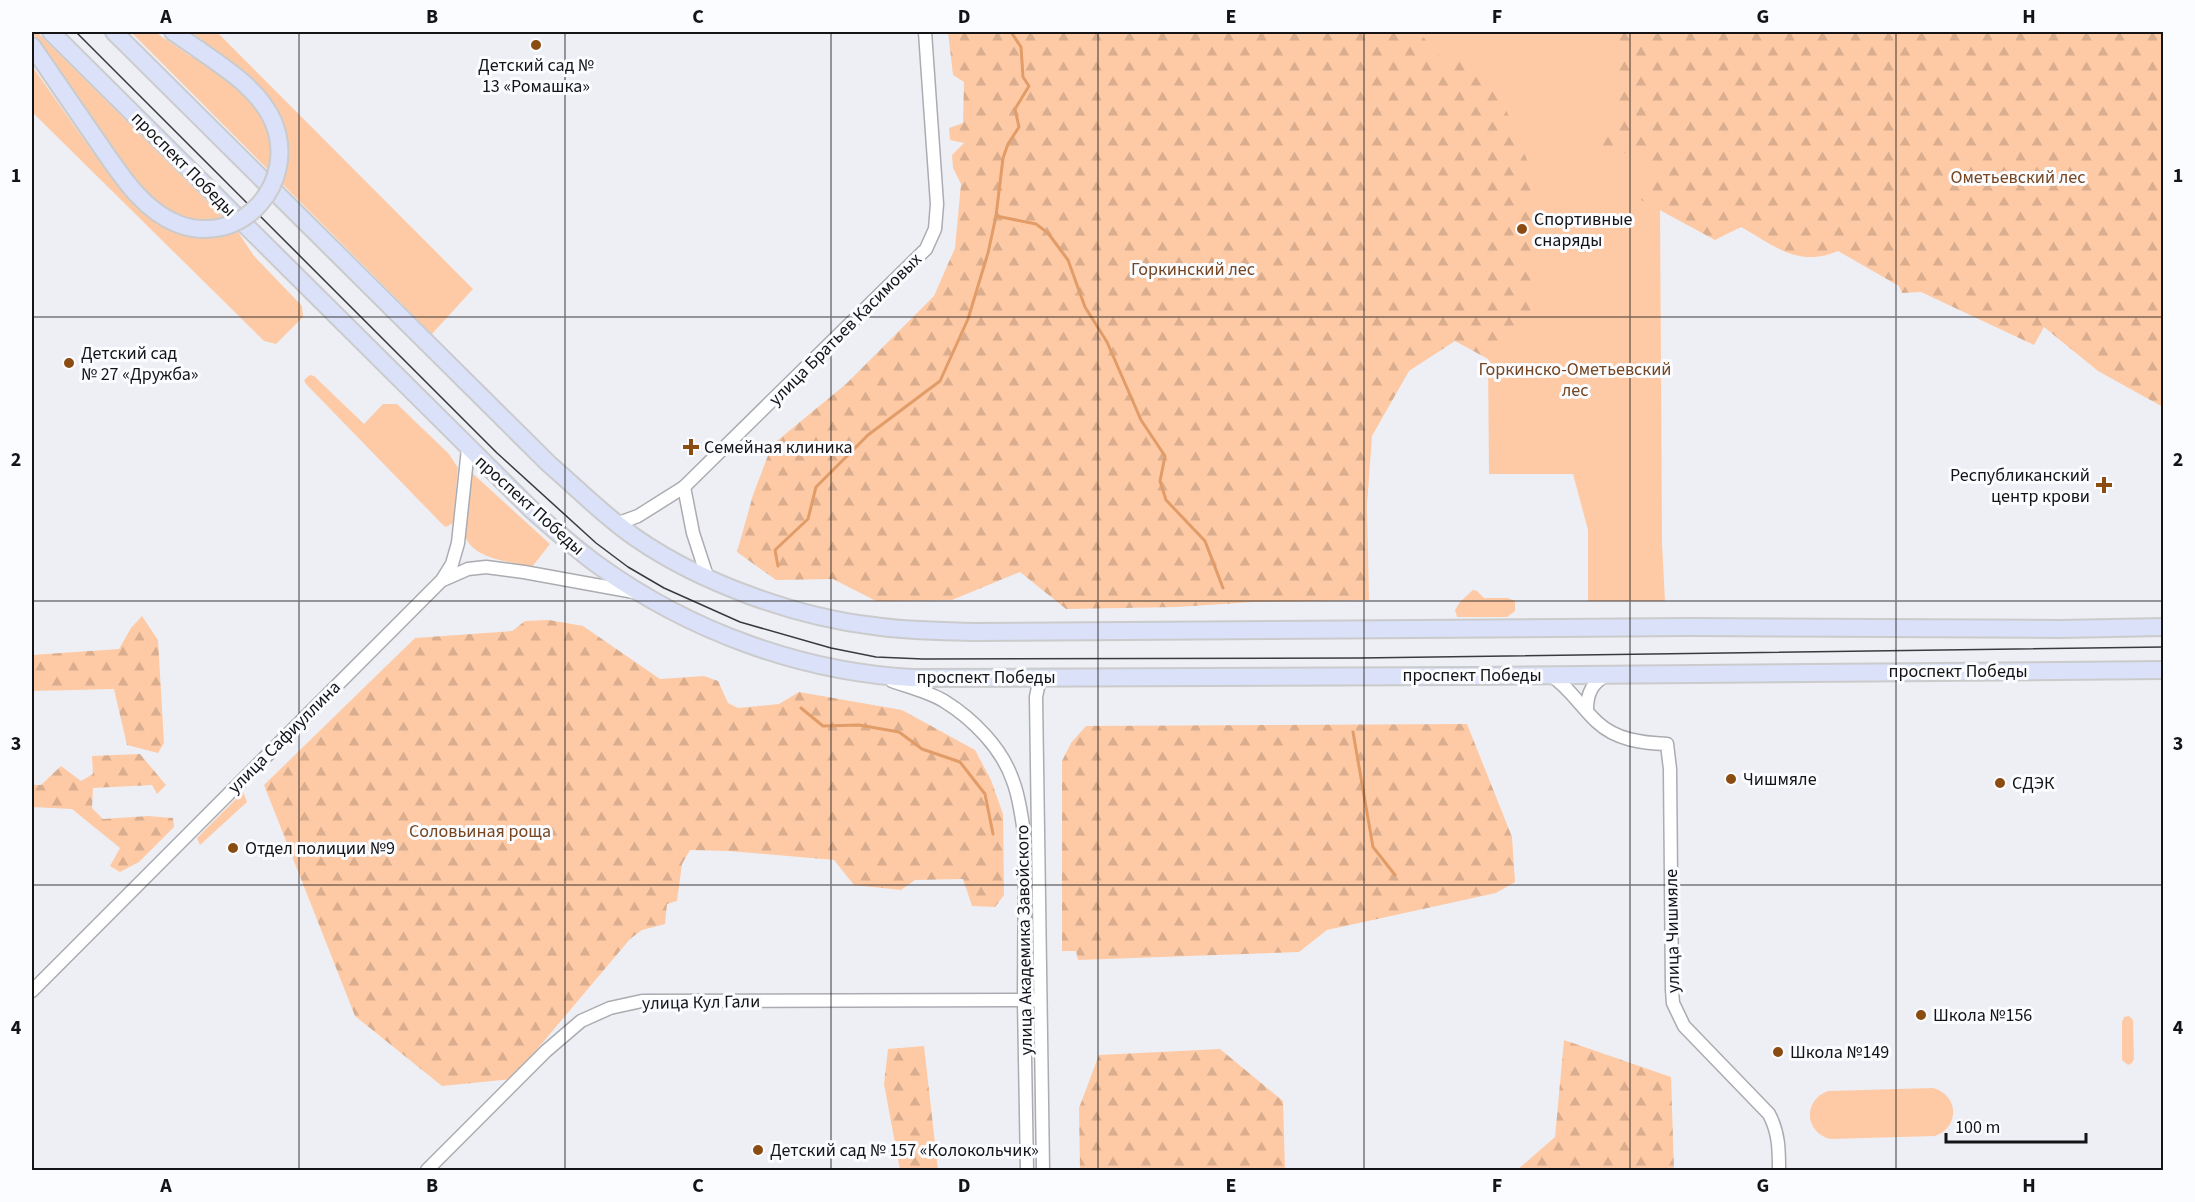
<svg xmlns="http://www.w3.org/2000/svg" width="2195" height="1202" viewBox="0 0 2195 1202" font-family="'Source Sans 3',sans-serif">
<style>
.green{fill:#fecaa5}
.forest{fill:url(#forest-firs)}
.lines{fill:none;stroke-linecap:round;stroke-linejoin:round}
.stream{stroke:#e19c68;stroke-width:3}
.minor-casing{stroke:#aaacb1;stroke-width:15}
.major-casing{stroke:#cbcbcc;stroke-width:20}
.minor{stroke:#fff;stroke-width:12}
.major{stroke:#dae1f8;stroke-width:16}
.tram{stroke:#393a3c;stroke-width:1.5}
.major-bridge-casing{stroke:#cbcbcc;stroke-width:20;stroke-linecap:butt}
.major-bridge{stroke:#dae1f8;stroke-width:16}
.grid{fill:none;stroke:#141416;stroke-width:1.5;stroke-opacity:0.55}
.poi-dot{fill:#8b4c12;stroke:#fbfcff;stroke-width:2}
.labels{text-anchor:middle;stroke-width:6;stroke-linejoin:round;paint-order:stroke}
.poi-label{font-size:18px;fill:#141416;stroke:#fbfcff;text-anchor:start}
.street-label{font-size:18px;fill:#141416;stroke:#fbfcff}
.park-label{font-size:18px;fill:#754621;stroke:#fbfcff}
.neatline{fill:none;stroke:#141416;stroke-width:2}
.grid-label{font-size:20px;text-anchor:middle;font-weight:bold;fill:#141416}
</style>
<defs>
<pattern id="forest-firs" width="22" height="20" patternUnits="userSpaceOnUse" patternTransform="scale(1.5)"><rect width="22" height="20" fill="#fecaa5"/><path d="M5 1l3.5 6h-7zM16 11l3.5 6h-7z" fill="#d9ad8d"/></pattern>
</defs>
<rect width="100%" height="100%" fill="#edeff5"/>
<g class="green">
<polygon points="32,32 37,32 238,232 254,256 302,306 303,317 276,344 264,341 32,112 32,66 94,154 110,143"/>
<polygon points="131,32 155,32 193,58 204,41 191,32 217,32 473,289 432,334"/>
<polygon points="1354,32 1659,32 1662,543 1665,601 1588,601 1588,530 1573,474 1489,474 1488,356 1441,60"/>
<polygon points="310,375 314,376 364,424 383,404 397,404 449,454 458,468 453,523 446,527 443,525 306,384 304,380"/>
<path d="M471,472l79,72 -18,23c-22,-6 -58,-7 -67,-31z"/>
<polygon points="1473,590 1477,591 1484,598 1508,598 1515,601 1515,611 1507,617 1457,617 1455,610 1460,602"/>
<polygon points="243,792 247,802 200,845 197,838"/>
<polygon points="2129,1016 2133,1020 2134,1059 2132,1063 2128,1065 2122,1060 2122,1022 2124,1017"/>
<path d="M1933,1088c26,7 27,39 2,48l-105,3c-26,-7 -27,-39 -2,-48z"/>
</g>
<g class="forest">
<polygon points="948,32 1419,32 1441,58 1465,62 1487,83 1504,105 1535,179 1537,230 1532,267 1540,285 1527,323 1488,359 1455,341 1409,371 1372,436 1367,505 1369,600 1253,602 1177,607 1066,609 1020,572 952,600 876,601 833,579 776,580 737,552 753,495 772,445 846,384 934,296 955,248 961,184 953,168 952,155 964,143 950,140 949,128 963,123 964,82 953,75"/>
<path d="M1621,32h542v375l-65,-36 -54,-44 -10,18 -113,-53 -19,1 -3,-7 -61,-35c-40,17 -63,-5 -97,-24l-26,13 -74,-40 12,-28 -22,-19 -27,-1 -3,-17 17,-11 1,-31 -14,-23 14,-25z"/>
<polygon points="142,616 158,640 164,743 158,753 127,745 114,689 32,691 32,655 119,649 131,628"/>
<polygon points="549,620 583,626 660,679 704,676 718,681 728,703 738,708 779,704 799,692 902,710 975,750 991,780 1003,814 1004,895 995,907 972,906 963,879 915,880 901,890 854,885 834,860 729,851 690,850 682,864 677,901 667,904 665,924 642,930 630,939 512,1079 442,1086 355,1016 264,785 415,638 512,631 525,621"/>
<polygon points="1467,724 1512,837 1515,882 1496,893 1327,930 1299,952 1078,960 1076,951 1062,951 1062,761 1071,743 1086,726"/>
<polygon points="140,754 166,785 157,794 152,785 93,788 92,808 103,819 148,816 173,818 174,827 139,862 120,872 110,866 120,848 72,809 32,807 32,785 41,785 61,766 81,781 93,774 92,756"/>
<polygon points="1564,1040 1671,1077 1674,1170 1517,1170 1555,1137"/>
<polygon points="924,1046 938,1170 900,1170 884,1084 888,1049"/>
<polygon points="1220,1049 1283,1101 1285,1170 1080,1170 1079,1108 1099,1055"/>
</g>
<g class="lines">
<g class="stream">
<polyline points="996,216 1036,224 1048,233 1068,260 1085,307 1107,342 1141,420 1165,456 1160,481 1166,500 1205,541 1223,588"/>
<polyline points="778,566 775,550 808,519 816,487 868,435 940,381 968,319 988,253 996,216 1003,158 1008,144 1019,127 1015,109 1029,86 1023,77 1021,47 1011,32"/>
<polyline points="801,708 823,726 859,725 899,732 922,749 960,762 985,794 993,834"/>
<polyline points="1353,732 1373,847 1395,875"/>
</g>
<g class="minor-casing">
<g id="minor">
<polyline points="684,487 693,533 707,576"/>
<polyline points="616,524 638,516 684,487 926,249 935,229 937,204 925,32"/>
<polyline points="443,580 468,569 486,567 524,572 634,592"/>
<path d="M1550,675c20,13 30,31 47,47 19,18 45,21 70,22l3,25 2,221 1,13 11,23 85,88c10,19 10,36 10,56"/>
<path d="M892,681c17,6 37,11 52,20 29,18 58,47 69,80 7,18 9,39 12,59l-1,161 3,169"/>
<path d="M1587,710c0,-17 5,-27 20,-35"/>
<polyline points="32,991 442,580 452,564 458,543 468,449"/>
<polyline points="427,1170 546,1051 581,1021 610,1008 642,1001 1040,1000"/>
<polyline points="1043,1170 1036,697 1038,687 1043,677"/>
</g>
</g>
<g class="major-casing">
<g id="major">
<path d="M51,32l483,480c21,18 42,37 64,53 91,66 203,107 315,113l563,-2 688,-6"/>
<path d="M114,32l435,432c29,25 56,53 87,74 65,45 160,79 238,88 33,5 67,5 101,6l714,-5 371,2 104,-2"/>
<polyline points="173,32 198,49"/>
<polyline points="32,46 102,148"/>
</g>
</g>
<use href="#minor" class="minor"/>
<use href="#major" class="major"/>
<polyline class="tram" points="76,32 497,453 596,543 628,567 664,588 740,622 831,648 876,657 923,659 1360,658 2164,647"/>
<g class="major-bridge-casing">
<path id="major-bridge" d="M102,148c20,29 42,63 76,76 64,24 121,-42 95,-103 -14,-32 -47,-52 -75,-72"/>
</g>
<use href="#major-bridge" class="major-bridge"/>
</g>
<path class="grid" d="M299,32v1138M565,32v1138M831,32v1138M1098,32v1138M1364,32v1138M1630,32v1138M1896,32v1138M32,317h2132M32,601h2132M32,885h2132"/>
<g class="poi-dot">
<circle cx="536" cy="45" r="6"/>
<circle cx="1522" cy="229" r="6"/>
<circle cx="69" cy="363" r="6"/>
<path d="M688 438h6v6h6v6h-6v6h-6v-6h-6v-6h6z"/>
<path d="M2101 476h6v6h6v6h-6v6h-6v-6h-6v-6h6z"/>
<circle cx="1731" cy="779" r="6"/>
<circle cx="2000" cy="783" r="6"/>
<circle cx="233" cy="848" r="6"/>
<circle cx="1921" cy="1015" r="6"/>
<circle cx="1778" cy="1052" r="6"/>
<circle cx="758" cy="1150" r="6"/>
</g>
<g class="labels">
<g class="poi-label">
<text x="536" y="71" text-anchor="middle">Детский сад №<tspan x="536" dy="21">13 «Ромашка»</tspan></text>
<text x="1534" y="225">Спортивные<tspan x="1534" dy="21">снаряды</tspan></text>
<text x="81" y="359">Детский сад<tspan x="81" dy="21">№ 27 «Дружба»</tspan></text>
<text x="704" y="453">Семейная клиника</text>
<text x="2090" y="481" text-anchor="end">Республиканский<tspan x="2090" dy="21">центр крови</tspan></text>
<text x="1743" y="785">Чишмяле</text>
<text x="2012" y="789">СДЭК</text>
<text x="245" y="854">Отдел полиции №9</text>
<text x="1933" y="1021">Школа №156</text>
<text x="1790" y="1058">Школа №149</text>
<text x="770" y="1156">Детский сад № 157 «Колокольчик»</text>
</g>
<g class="street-label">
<text transform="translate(184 164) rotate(45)" y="6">проспект Победы</text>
<text transform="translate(845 329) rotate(-45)" y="6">улица Братьев Касимовых</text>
<text transform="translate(530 505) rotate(42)" y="6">проспект Победы</text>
<text x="1958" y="677">проспект Победы</text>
<text x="1472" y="681">проспект Победы</text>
<text x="986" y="683">проспект Победы</text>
<text transform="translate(284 737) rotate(-45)" y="6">улица Сафиуллина</text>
<text transform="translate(1672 931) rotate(-91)" y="6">улица Чишмяле</text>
<text transform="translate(1024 940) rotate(-91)" y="6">улица Академика Завойского</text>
<text transform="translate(701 1002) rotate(-1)" y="6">улица Кул Гали</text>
</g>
<g class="park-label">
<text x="2018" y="183">Ометьевский лес</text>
<text x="1193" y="275">Горкинский лес</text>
<text x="1575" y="375">Горкинско-Ометьевский<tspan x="1575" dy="21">лес</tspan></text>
<text x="480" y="837">Соловьиная роща</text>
</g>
</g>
<rect width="2195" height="1202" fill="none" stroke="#fbfcff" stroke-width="66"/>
<path d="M1946 1133v9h140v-9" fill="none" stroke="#141416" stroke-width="3"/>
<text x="1955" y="1133" font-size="18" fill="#141416" stroke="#fbfcff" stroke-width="4.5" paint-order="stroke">100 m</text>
<rect x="33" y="33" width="2129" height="1136" class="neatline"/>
<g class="grid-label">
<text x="166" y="23">A</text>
<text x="432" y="23">B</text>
<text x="698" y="23">C</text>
<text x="964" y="23">D</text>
<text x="1231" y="23">E</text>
<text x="1497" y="23">F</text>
<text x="1763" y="23">G</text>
<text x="2029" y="23">H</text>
<text x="16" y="182">1</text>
<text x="2178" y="182">1</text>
<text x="16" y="466">2</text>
<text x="2178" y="466">2</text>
<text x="16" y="750">3</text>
<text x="2178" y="750">3</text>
<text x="16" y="1034">4</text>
<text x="2178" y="1034">4</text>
<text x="166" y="1192">A</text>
<text x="432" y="1192">B</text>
<text x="698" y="1192">C</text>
<text x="964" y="1192">D</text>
<text x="1231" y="1192">E</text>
<text x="1497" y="1192">F</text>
<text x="1763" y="1192">G</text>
<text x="2029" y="1192">H</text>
</g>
</svg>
